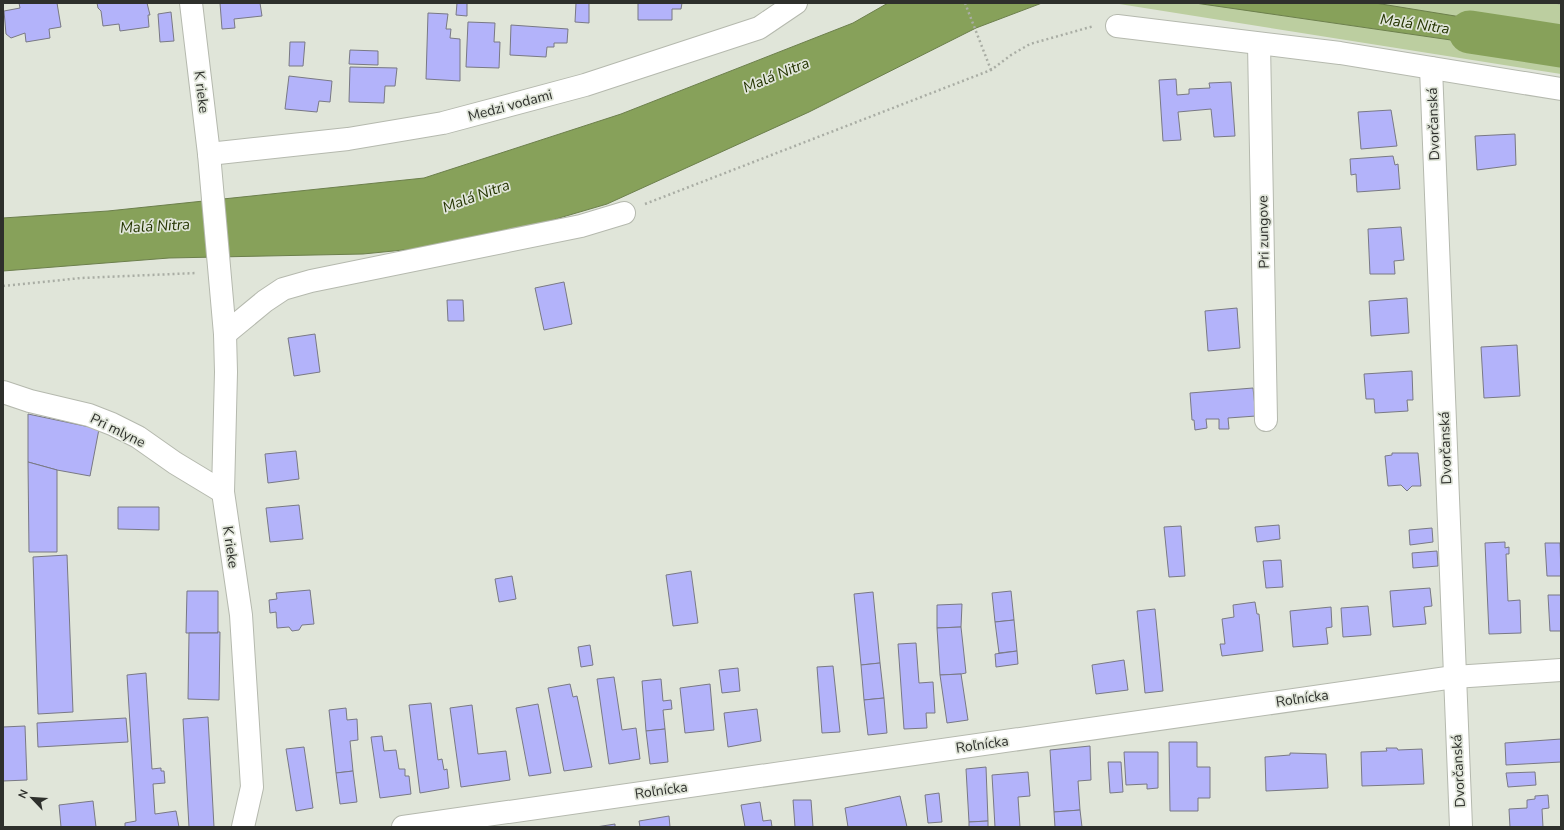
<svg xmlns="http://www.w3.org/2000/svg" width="1564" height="830" viewBox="0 0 1564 830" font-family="'Nunito Sans',sans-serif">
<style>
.green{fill:#bccea0}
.water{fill:#87a15a;stroke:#6c7f4c}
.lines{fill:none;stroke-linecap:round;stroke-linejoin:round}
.river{stroke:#87a15a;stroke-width:43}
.building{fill:#b3b3fa;stroke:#797984}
.minor-casing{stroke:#b5b9ae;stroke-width:24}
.path{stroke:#a9ada4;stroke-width:2.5;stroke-dasharray:2 3;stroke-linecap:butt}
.minor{stroke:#fff;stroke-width:22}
.labels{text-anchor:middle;stroke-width:3.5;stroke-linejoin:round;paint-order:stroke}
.street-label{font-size:14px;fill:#2e302c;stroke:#e0e5d9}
.water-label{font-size:15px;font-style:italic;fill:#243400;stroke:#e0e5d9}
</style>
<rect width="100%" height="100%" fill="#e0e5d9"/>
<polygon class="green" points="1113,3 1561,3 1561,74"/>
<g class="water">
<polygon points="888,3 1042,3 976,28 809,112 607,204 474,243 363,254 169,258 3,271 3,218 108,211 424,178 621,114 853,23"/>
<polygon points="1195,3 1375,3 1529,28 1527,51"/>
</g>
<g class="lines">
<polyline class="river" points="1470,32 1561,46"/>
</g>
<g class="building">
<polygon points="19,3 57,3 61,27 49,29 50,38 26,42 25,33 11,38 6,34 4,11 20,8"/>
<polygon points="97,3 147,3 150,15 148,15 149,27 120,31 119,24 103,26 101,11 98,8"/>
<polygon points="220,3 260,3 262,16 234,19 235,28 222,29"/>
<polygon points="457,3 467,3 467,16 456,15"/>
<polygon points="576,3 589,3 589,23 575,22"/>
<polygon points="638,3 682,3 681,9 672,9 672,20 638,20"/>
<polygon points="171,12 174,41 160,42 158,14"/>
<polygon points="428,13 448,14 446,29 451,29 450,38 460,39 460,81 426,79"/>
<polygon points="468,22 495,23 494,42 500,42 499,68 466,67"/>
<polygon points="511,25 568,29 567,43 554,43 554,47 547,47 546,57 510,55"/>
<polygon points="290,42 305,42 303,66 289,66"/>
<polygon points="350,50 378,51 378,65 349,64"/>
<polygon points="350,67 397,68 395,86 385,86 384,103 349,102"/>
<polygon points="289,76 332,81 330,102 319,101 317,112 285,109"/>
<polygon points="1176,79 1177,95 1189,94 1189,89 1210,88 1209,83 1231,82 1235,136 1214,137 1211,109 1178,112 1181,140 1163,141 1159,80"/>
<polygon points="1391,110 1397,146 1361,149 1358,112"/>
<polygon points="1515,134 1516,165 1477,170 1475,136"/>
<polygon points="1393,156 1395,165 1398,164 1400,189 1357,192 1356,174 1351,175 1350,159"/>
<polygon points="1401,227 1404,260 1394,261 1395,274 1370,274 1368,229"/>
<polygon points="564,282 572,324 544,330 535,288"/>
<polygon points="1407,298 1409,333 1371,336 1369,301"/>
<polygon points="447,300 463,300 464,321 448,321"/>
<polygon points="1237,308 1240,348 1208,351 1205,311"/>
<polygon points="315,334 320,372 294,376 288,338"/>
<polygon points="1517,345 1520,396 1484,398 1481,347"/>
<polygon points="1412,371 1413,400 1407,400 1408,411 1375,413 1374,399 1366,399 1364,374"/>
<polygon points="1253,388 1256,416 1228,418 1229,429 1219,429 1219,419 1206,419 1207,428 1195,430 1194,420 1192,420 1190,393"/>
<polygon points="28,414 99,429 90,476 57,470 28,462"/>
<polygon points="296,451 299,479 268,483 265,454"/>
<polygon points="1392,453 1418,453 1421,486 1412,486 1407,491 1401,485 1388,486 1385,456 1392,455"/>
<polygon points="28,462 57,470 57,552 29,552"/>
<polygon points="299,505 303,539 270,542 266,508"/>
<polygon points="118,507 159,507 159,530 118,529"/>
<polygon points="1279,525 1280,539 1257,542 1255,527"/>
<polygon points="1181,526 1185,576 1169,577 1164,527"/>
<polygon points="1432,528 1433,542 1410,545 1409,530"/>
<polygon points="1505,542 1505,548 1509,547 1509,554 1506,554 1508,601 1520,600 1521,633 1489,634 1485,543"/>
<polygon points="1545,543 1560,543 1561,576 1547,576"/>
<polygon points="1437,551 1438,566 1413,568 1412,553"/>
<polygon points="67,555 73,712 38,714 33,557"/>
<polygon points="1281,560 1283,587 1266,588 1263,561"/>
<polygon points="691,571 698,623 673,626 666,575"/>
<polygon points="512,576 516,599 499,602 495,579"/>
<polygon points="1430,588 1432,606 1424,607 1426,624 1393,627 1390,591"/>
<polygon points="310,590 314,624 302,625 299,630 292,631 289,627 277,628 276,612 270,613 269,600 277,599 276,593"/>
<polygon points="187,591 218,591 218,633 186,633"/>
<polygon points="1011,591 1014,620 995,622 992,593"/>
<polygon points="873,592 880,663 861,665 854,594"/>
<polygon points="1548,595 1561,595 1561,631 1550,631"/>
<polygon points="1255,602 1257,614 1259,614 1263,651 1222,656 1220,644 1225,644 1222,619 1234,617 1233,605"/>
<polygon points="962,604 961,627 937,628 937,605"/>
<polygon points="1368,606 1371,635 1343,637 1341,608"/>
<polygon points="1331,607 1332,627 1326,628 1328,644 1293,647 1290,611"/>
<polygon points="1155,609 1163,691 1145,693 1137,611"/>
<polygon points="1014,620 1017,651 999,653 995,622"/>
<polygon points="961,627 966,673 961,674 940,675 937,628"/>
<polygon points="217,632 220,632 219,700 188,699 189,633 218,633"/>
<polygon points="916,643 919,683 933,682 935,713 926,713 927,728 904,729 898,644"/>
<polygon points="590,645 593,665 581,667 578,647"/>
<polygon points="1017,651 1018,664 996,667 995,654"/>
<polygon points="1124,660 1128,690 1096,694 1092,665"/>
<polygon points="880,663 884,698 864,700 861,665"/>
<polygon points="833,666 840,732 822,733 817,667"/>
<polygon points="738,668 740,691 722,693 719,670"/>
<polygon points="146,673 152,769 161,768 161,771 164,771 165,783 153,784 155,814 176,811 179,827 125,827 125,823 136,821 127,675"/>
<polygon points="961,674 968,720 947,723 940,675"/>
<polygon points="614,677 622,730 636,728 640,759 609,764 597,679"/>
<polygon points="661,679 663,701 671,700 672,709 663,710 665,729 646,731 642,681"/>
<polygon points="570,684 573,697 577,696 592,767 564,771 548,688"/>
<polygon points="710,684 714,730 685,733 680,688"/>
<polygon points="884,698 887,733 868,735 864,700"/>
<polygon points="431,703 438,760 442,759 444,770 447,769 449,788 420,793 409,705"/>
<polygon points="538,704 551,773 529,776 516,708"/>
<polygon points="472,705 478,754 506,751 510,780 461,787 450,708"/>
<polygon points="346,708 347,720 357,719 358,740 350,741 353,771 336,773 329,710"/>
<polygon points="757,709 761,741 728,747 724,713"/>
<polygon points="208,717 214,827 189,827 183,719"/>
<polygon points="126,718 128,742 38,747 37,723"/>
<polygon points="25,726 27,780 3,781 3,727"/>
<polygon points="665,729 668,762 650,764 646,731"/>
<polygon points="382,736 384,751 396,750 399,769 405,769 405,776 409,776 411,794 380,798 371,737"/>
<polygon points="1561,739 1561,762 1506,765 1505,743"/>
<polygon points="1169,742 1197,742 1197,767 1210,767 1210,798 1198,798 1198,811 1170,811"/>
<polygon points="1090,746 1091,780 1078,781 1080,810 1054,812 1050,750"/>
<polygon points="304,747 313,808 296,811 286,749"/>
<polygon points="1386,748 1397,748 1398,750 1422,749 1424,784 1362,786 1361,752 1387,751"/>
<polygon points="1124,752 1158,752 1158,788 1147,789 1147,784 1126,785"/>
<polygon points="1290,753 1326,754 1328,788 1266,791 1265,757 1290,755"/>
<polygon points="1108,762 1121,762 1123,792 1110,793"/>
<polygon points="986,767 988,821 969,822 966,769"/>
<polygon points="353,771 357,802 340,804 336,773"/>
<polygon points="1028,772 1030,796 1018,797 1020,827 995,827 992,775"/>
<polygon points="1535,772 1536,785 1508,787 1506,773"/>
<polygon points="939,793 942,822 928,823 925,795"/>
<polygon points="1548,795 1549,808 1542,809 1543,827 1510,827 1509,809 1527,808 1527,800 1535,799 1535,796"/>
<polygon points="900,796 907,827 848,827 845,808"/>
<polygon points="793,800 811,800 813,827 795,827"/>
<polygon points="93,801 96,827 61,827 59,805"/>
<polygon points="760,802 763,821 771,820 772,827 745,827 741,805"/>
<polygon points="1080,810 1082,827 1055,827 1054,812"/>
<polygon points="669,816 670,827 640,827 639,821"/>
<polygon points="988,821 988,827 969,827 969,822"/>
<polygon points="615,824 615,827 596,827"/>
</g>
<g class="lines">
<g class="minor-casing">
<g id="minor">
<polyline points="191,3 209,154 225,334 226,372 223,492 241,615 252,787 243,827"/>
<polyline points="1117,26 1340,53 1561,89"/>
<polyline points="1259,44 1266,420"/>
<polyline points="1431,68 1461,827"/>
<polyline points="209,154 348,139 443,123 585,85 759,28 796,3"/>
<polyline points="225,334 265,301 283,289 311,281 581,226 624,213"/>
<polyline points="3,392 30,401 89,415 112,424 138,437 175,463 223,492"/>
<polyline points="403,827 1454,677 1561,670"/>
</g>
</g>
<g class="path">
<polyline points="965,3 991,70"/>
<polyline points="1558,3 1561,4"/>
<polyline points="645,204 991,70 1011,55 1030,44 1094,26"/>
<polyline points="3,286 81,278 197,273"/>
</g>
<use href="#minor" class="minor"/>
</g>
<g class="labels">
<g class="street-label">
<text transform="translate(202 92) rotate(83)" y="5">K rieke</text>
<text transform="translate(510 105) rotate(-15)" y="5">Medzi vodami</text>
<text transform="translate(1433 124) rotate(-92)" y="5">Dvorčanská</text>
<text transform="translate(1263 232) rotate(-91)" y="5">Pri zungove</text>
<text transform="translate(118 430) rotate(26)" y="5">Pri mlyne</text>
<text transform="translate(1445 448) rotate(-92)" y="5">Dvorčanská</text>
<text transform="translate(231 547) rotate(82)" y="5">K rieke</text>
<text transform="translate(1302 698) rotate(-8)" y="5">Roľnícka</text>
<text transform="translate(982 744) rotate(-8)" y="5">Roľnícka</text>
<text transform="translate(1458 771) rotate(-93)" y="5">Dvorčanská</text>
<text transform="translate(661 790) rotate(-8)" y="5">Roľnícka</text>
</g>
<g class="water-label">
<text transform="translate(1415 24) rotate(8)" y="5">Malá Nitra</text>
<text transform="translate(776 75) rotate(-22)" y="5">Malá Nitra</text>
<text transform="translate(476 196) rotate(-20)" y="5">Malá Nitra</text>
<text transform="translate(155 226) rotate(-3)" y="5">Malá Nitra</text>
</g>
</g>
<rect width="1564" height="830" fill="none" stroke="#2e302c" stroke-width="8"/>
<g transform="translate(32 798) rotate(295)" stroke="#e0e5d9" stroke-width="3" paint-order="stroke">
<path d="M0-3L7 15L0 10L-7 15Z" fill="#2e302c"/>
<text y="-6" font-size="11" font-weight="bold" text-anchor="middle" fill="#2e302c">N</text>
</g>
</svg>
